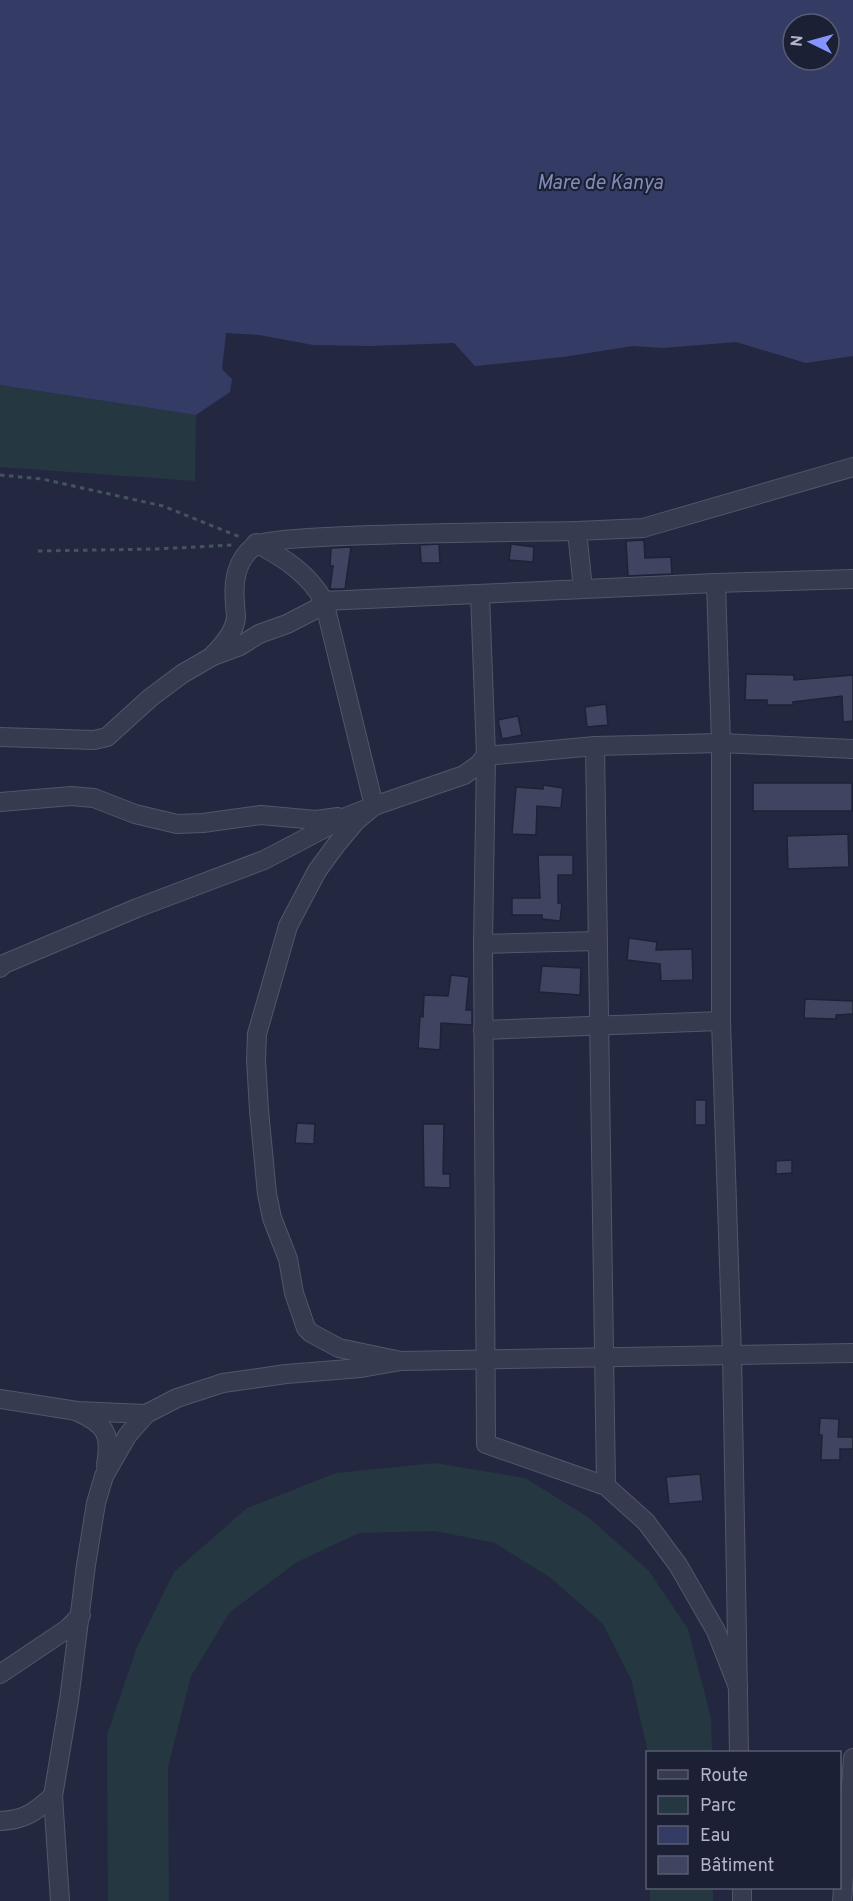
<svg xmlns="http://www.w3.org/2000/svg" width="853" height="1901" viewBox="0 0 853 1901" font-family="Overpass,sans-serif">
<style>
.green{fill:#253741}
.water{fill:#343c66;fill-rule:evenodd}
.building{fill:#3f4560;stroke:#1e2237;stroke-width:1.5}
.lines{fill:none;stroke-linecap:round;stroke-linejoin:round}
.minor-casing{stroke:#52566b;stroke-width:20}
.path{stroke:#43545e;stroke-width:3;stroke-dasharray:4.5 4.5;stroke-linecap:butt}
.minor{stroke:#373b50;stroke-width:18}
.labels{text-anchor:middle;stroke-width:4.5;stroke-linejoin:round;paint-order:stroke}
.water-label{font-size:20px;font-style:italic;fill:#818bb8;stroke:#1c2035}
</style>
<rect width="100%" height="100%" fill="#232840"/>
<g class="green">
<polygon points="0,385 196,415 195,481 0,467"/>
<polygon points="435,1463 525,1478 588,1517 649,1571 688,1629 711,1718 712,1752 648,1752 631,1679 603,1624 551,1578 495,1543 435,1531 359,1533 297,1562 230,1612 191,1676 168,1767 169,1901 108,1901 107,1735 137,1647 174,1572 247,1508 336,1473"/>
<rect x="650" y="1888" width="63" height="13"/>
</g>
<path class="water" d="M0,0h853v356l-47,7 -70,-21 -73,6 -30,-2 -70,11 -88,9 -21,-23 -84,3 -57,-1 -54,-10 -33,-2 -4,36 10,10 -2,13 -34,23 -196,-30zM793,24h36v36h-36z"/>
<g class="building">
<polygon points="644,540 645,558 671,557 672,574 628,576 626,541"/>
<polygon points="439,544 440,563 421,563 420,545"/>
<polygon points="511,544 534,547 533,562 509,560"/>
<polygon points="351,547 345,589 330,589 333,566 330,566 331,548"/>
<polygon points="746,674 794,675 794,680 853,675 853,721 843,722 842,696 793,702 793,705 767,705 767,700 745,700"/>
<polygon points="606,704 608,725 587,727 585,707"/>
<polygon points="518,716 522,735 502,739 498,720"/>
<rect x="753" y="783" width="99" height="28"/>
<polygon points="543,785 563,788 561,808 537,806 536,835 512,834 516,787 543,789"/>
<polygon points="848,834 849,867 788,869 787,836"/>
<polygon points="538,855 573,855 573,875 558,875 558,903 562,904 560,921 542,919 542,915 512,915 512,898 540,898"/>
<polygon points="629,938 657,942 656,950 692,949 693,980 661,981 660,964 627,960"/>
<polygon points="542,966 581,968 580,995 539,992"/>
<polygon points="451,975 469,977 466,1010 472,1010 472,1025 441,1023 440,1050 418,1048 420,1016 423,1017 424,995 448,996"/>
<polygon points="805,999 853,1001 853,1014 836,1015 836,1019 804,1018"/>
<rect x="695" y="1100" width="11" height="25"/>
<polygon points="297,1123 315,1124 314,1144 295,1143"/>
<polygon points="423,1124 444,1124 443,1174 450,1174 450,1188 424,1187"/>
<polygon points="792,1160 792,1173 776,1174 776,1161"/>
<polygon points="820,1418 839,1419 838,1437 853,1437 853,1449 840,1449 840,1460 821,1460 822,1435 819,1435"/>
<polygon points="700,1474 703,1501 669,1504 666,1477"/>
</g>
<g class="lines">
<g class="minor-casing">
<g id="minor">
<polyline points="716,583 721,743 721,1021 732,1355 739,1752"/>
<polyline points="583,589 577,531 643,528 853,467"/>
<polyline points="480,594 486,756 483,944 486,1444 606,1486 646,1522 678,1565 716,1631 738,1687"/>
<path d="M213,655c10,-10 22,-23 23,-38 0,-4 -1,-9 -1,-14 -2,-22 1,-42 19,-57 15,-13 283,-14 323,-15"/>
<polyline points="0,737 94,740 107,737 150,698 182,674 213,656 240,646 259,634 287,624 316,609 324,601 716,583 853,579"/>
<polyline points="595,746 606,1486"/>
<polyline points="0,802 71,796 94,798 135,814 177,824 203,823 261,815 316,820 338,817"/>
<polyline points="483,944 598,941"/>
<path d="M0,968l4,-4 133,-56 127,-48 84,-44 26,-10 -50,-205c-16,-28 -40,-43 -68,-58"/>
<polyline points="483,1030 721,1021"/>
<polyline points="401,1361 339,1348 311,1333 306,1328 294,1293 288,1259 272,1218 267,1194 259,1110 256,1060 257,1034 288,926 317,871 336,845 356,821 374,806 464,775 478,765 486,756 595,746 721,743 853,749"/>
<polyline points="0,1399 77,1411 146,1414 177,1398 223,1383 286,1374 361,1368 401,1361 853,1353"/>
<path d="M78,1412c29,13 33,23 28,53"/>
<polyline points="0,1674 67,1629 81,1615"/>
<path d="M0,1821c25,-1 35,-9 53,-25"/>
<polyline points="742,1888 742,1901"/>
<polyline points="60,1901 53,1796 69,1700 86,1565 96,1503 104,1476 127,1436 146,1414"/>
<polyline points="842,1901 853,1758"/>
</g>
</g>
<g class="path">
<polyline points="0,475 42,479 163,506 240,537"/>
<polyline points="38,551 156,549 233,545"/>
</g>
<use href="#minor" class="minor"/>
</g>
<g class="labels">
<g class="water-label">
<text x="600" y="189">Mare de Kanya</text>
</g>
</g>
<rect x="646" y="1751" width="195" height="138" fill="#1c2035" stroke="#595c71" stroke-width="1.5"/>
<rect x="658" y="1770" width="30" height="9" fill="#373b50" stroke="#595c71" stroke-width="1.5"/>
<text x="700" y="1781" font-size="18" fill="#b4b7cb">Route</text>
<rect x="658" y="1796" width="30" height="18" fill="#253741" stroke="#595c71" stroke-width="1.5"/>
<text x="700" y="1811" font-size="18" fill="#b4b7cb">Parc</text>
<rect x="658" y="1826" width="30" height="18" fill="#343c66" stroke="#595c71" stroke-width="1.5"/>
<text x="700" y="1841" font-size="18" fill="#b4b7cb">Eau</text>
<rect x="658" y="1856" width="30" height="18" fill="#3f4560" stroke="#595c71" stroke-width="1.5"/>
<text x="700" y="1871" font-size="18" fill="#b4b7cb">Bâtiment</text>
<g transform="translate(811 42) rotate(275)"><circle r="28" fill="#1c2035" stroke="#595c71" stroke-width="1.5"/>
<path d="M0-4.5L10 22L0 15L-10 22Z" fill="#8695fe"/>
<text y="-9" font-size="16" font-weight="bold" text-anchor="middle" fill="#b4b7cb">N</text>
</g>
</svg>
